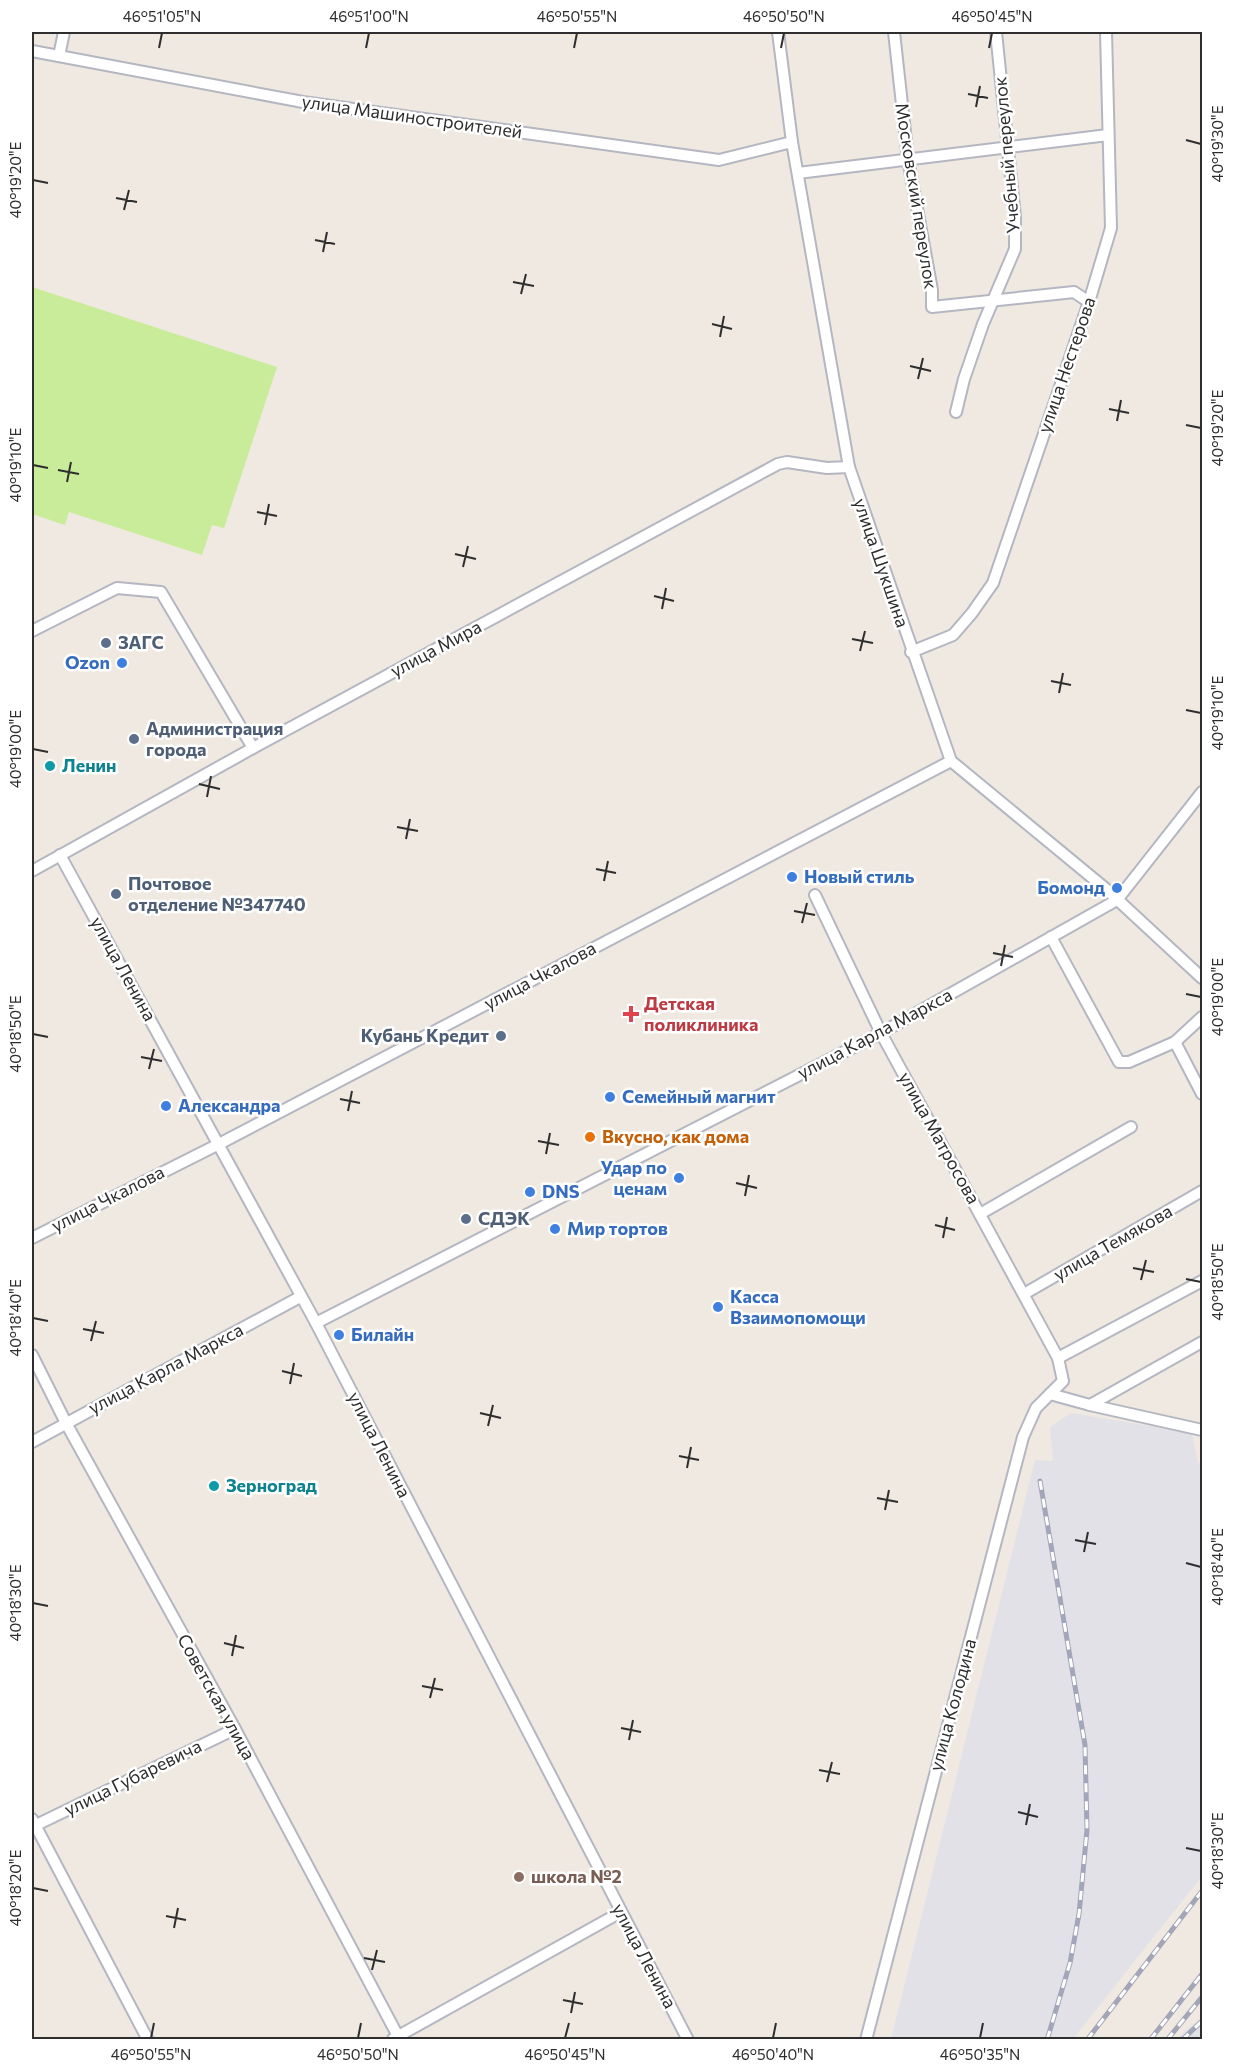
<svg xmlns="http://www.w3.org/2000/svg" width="1234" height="2071" viewBox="0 0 1234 2071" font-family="Commissioner,sans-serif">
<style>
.industrial{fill:#e3e1e8}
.pitch{fill:#c9ec9a}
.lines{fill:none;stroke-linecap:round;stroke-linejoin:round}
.minor-casing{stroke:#b4b7c1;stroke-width:14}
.minor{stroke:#fff;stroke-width:10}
.rail-casing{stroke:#a3a6b8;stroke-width:5}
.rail{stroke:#fff;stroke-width:3;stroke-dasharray:9;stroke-linecap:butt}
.ticks{fill:none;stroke:#2e2e2e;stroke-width:2}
.service-dot{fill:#5c6f8a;stroke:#fff;stroke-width:2}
.shop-dot{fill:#3f7fe0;stroke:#fff;stroke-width:2}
.culture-dot{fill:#0f9aa8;stroke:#fff;stroke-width:2}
.health-dot{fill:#e0444e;stroke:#fff;stroke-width:2}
.food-dot{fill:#e8710a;stroke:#fff;stroke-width:2}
.education-dot{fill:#8d6e63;stroke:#fff;stroke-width:2}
.labels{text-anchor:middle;stroke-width:5;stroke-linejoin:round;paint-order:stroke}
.street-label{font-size:18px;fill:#2e2e2e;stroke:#fff}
.service-label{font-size:18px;font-weight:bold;fill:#4e5e75;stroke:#fff;text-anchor:start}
.shop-label{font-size:18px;font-weight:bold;fill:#366cbe;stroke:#fff;text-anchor:start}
.culture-label{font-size:18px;font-weight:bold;fill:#0d838f;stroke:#fff;text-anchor:start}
.health-label{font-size:18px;font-weight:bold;fill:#be3a42;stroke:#fff;text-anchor:start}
.food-label{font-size:18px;font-weight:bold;fill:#c56008;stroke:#fff;text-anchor:start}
.education-label{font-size:18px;font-weight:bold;fill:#785e54;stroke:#fff;text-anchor:start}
.neatline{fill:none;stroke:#2e2e2e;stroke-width:2}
.ticks-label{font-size:15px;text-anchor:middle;fill:#2e2e2e}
</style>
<rect width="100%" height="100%" fill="#efe9e1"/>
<g class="industrial">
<polygon points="1071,1413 1192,1433 1198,1463 1202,1462 1202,1876 1073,2039 891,2039 1035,1460 1053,1461 1050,1427"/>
<polygon points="1202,2017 1202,2039 1176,2039"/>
</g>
<polygon class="pitch" points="32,287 277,367 224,528 212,525 202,555 69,512 65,525 32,514"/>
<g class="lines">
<g class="minor-casing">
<g id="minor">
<polyline points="778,32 792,142 849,467 951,761 1106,889 1202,978"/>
<polyline points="894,32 908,159 932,290 932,307 1074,292 1089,302"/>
<polyline points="32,51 303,102 719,160 792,142"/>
<polyline points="59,56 64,32"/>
<polyline points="798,173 1108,135"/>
<polyline points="956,412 964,379 983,324 1015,249 1015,217 996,32"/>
<polyline points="32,631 117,588 161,592 253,748"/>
<polyline points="911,652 953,635 972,613 993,583 1089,302 1111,228 1106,32"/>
<polyline points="60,855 316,1323 688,2040"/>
<polyline points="32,871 253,748 778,464 787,462 827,468 849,467"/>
<polyline points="815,895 881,1033 1058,1358 1063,1381 1036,1408 1023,1437 866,2040"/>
<polyline points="1051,937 1119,1062 1129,1062 1175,1042 1202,1017"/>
<polyline points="1175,1042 1202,1094"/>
<polyline points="980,1214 1131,1127"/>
<polyline points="32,1238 219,1144 951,761"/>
<polyline points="1024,1294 1202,1191"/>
<polyline points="316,1323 881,1033 1117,900 1202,792"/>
<polyline points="32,1355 66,1423 235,1729 400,2040"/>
<polyline points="1058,1358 1202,1281"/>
<polyline points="1050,1394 1090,1405 1202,1342"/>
<polyline points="1090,1405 1202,1430"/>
<polyline points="32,1442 300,1297"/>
<polyline points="32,1819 148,2040"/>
<polyline points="32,1827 235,1729"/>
<polyline points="393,2039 621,1912"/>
</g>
</g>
<use href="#minor" class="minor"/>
<g class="rail-casing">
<g id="rail">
<polyline points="1040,1481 1085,1745 1087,1830 1079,1914 1070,1963 1047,2040"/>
<polyline points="1087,2040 1202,1891"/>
<polyline points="1150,2040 1202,1974"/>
<polyline points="1167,2040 1202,1997"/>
<polyline points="1182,2040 1202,2021"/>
</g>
</g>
<use href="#rail" class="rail"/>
</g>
<path class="ticks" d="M159,48l3,-15M366,48l3,-15M574,48l3,-15M781,48l3,-15M989,48l3,-15M968,94l20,4M976,107l4,-21M1186,140l15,4M33,180l15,3M116,198l21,4M124,210l5,-20M315,240l20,4M323,252l4,-20M513,282l21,4M521,294l5,-20M712,324l20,5M720,337l4,-21M910,366l21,5M918,379l5,-21M1109,409l20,4M1117,421l4,-21M1186,425l15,3M33,465l15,3M58,470l21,4M67,482l4,-20M257,512l20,4M265,525l4,-21M455,554l21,5M463,567l5,-21M654,596l20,5M662,609l4,-21M852,639l21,4M860,651l5,-20M1051,681l20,4M1059,693l4,-20M1186,710l15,3M33,749l15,3M199,784l21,5M207,797l4,-21M397,827l21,4M406,839l4,-20M596,869l20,4M604,881l4,-20M794,911l21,4M802,923l5,-20M993,953l20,4M1001,966l4,-21M1186,994l15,3M33,1034l15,3M141,1057l21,4M149,1069l5,-20M340,1099l20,4M348,1111l4,-20M538,1141l21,4M546,1154l4,-21M736,1183l21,5M745,1196l4,-21M935,1225l20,5M943,1238l4,-21M1133,1268l21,4M1186,1279l15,3M1141,1280l5,-20M33,1318l15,3M83,1329l21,4M91,1341l5,-20M282,1371l20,5M290,1384l4,-21M480,1413l21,5M488,1426l5,-21M679,1456l20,4M687,1468l4,-21M877,1498l21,4M885,1510l4,-20M1075,1540l21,4M1084,1552l4,-20M1186,1563l15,4M33,1603l15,3M224,1643l20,5M232,1656l4,-21M422,1686l21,4M430,1698l5,-20M621,1728l20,4M629,1740l4,-20M819,1770l21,4M827,1782l5,-20M1018,1812l20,5M1026,1825l4,-21M1186,1848l15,3M33,1888l15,3M166,1916l20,4M174,1928l4,-20M364,1958l21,4M372,1970l5,-20M563,2000l20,4M571,2013l4,-21M151,2038l3,-15M358,2038l3,-15M565,2038l4,-15M773,2038l3,-15M980,2038l3,-15"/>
<g class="service-dot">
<circle cx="106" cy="643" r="6"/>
<circle cx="134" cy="739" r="6"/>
<circle cx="116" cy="894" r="6"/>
<circle cx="501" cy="1036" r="6"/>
<circle cx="466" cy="1219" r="6"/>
</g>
<g class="shop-dot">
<circle cx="122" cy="663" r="6"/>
<circle cx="792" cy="877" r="6"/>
<circle cx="1117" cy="888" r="6"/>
<circle cx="610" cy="1097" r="6"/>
<circle cx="166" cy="1106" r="6"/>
<circle cx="679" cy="1178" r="6"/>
<circle cx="530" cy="1192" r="6"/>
<circle cx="555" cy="1229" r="6"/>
<circle cx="718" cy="1307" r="6"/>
<circle cx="339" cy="1335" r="6"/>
</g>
<g class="culture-dot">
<circle cx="50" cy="766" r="6"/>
<circle cx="214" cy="1486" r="6"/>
</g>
<path class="health-dot" d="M628 1005h6v6h6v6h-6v6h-6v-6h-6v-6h6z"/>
<circle class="food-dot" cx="590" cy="1137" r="6"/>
<circle class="education-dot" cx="519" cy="1877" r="6"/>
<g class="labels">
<g class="street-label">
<text transform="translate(412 117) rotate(8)" y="6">улица Машиностроителей</text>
<text transform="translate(1007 155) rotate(-95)" y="6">Учебный переулок</text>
<text transform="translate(916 196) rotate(81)" y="6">Московский переулок</text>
<text transform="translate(1067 365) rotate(-71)" y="6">улица Нестерова</text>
<text transform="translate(881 563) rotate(71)" y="6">улица Шукшина</text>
<text transform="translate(436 649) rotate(-28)" y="6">улица Мира</text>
<text transform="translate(123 969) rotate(61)" y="6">улица Ленина</text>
<text transform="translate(540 976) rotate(-28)" y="6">улица Чкалова</text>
<text transform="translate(875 1034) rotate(-28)" y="6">улица Карла Маркса</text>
<text transform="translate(939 1138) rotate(61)" y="6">улица Матросова</text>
<text transform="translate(108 1199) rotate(-27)" y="6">улица Чкалова</text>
<text transform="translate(1113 1243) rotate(-30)" y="6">улица Темякова</text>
<text transform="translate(166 1369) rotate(-28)" y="6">улица Карла Маркса</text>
<text transform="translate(379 1445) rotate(63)" y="6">улица Ленина</text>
<text transform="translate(216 1697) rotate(61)" y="6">Советская улица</text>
<text transform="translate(953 1705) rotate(-75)" y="6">улица Колодина</text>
<text transform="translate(133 1778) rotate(-26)" y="6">улица Губаревича</text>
<text transform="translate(644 1956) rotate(62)" y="6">улица Ленина</text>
</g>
<g class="service-label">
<text x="118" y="649">ЗАГС</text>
<text x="146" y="735">Администрация<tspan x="146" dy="21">города</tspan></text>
<text x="128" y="890">Почтовое<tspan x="128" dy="21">отделение №347740</tspan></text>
<text x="489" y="1042" text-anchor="end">Кубань Кредит</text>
<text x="478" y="1225">СДЭК</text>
</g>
<g class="shop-label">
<text x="110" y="669" text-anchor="end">Ozon</text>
<text x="804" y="883">Новый стиль</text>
<text x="1105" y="894" text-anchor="end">Бомонд</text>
<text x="622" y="1103">Семейный магнит</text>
<text x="178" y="1112">Александра</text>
<text x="667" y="1174" text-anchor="end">Удар по<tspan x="667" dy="21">ценам</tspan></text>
<text x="542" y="1198">DNS</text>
<text x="567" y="1235">Мир тортов</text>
<text x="730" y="1303">Касса<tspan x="730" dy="21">Взаимопомощи</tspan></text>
<text x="351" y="1341">Билайн</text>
</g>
<g class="culture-label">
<text x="62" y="772">Ленин</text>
<text x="226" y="1492">Зерноград</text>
</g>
<g class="health-label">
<text x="644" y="1010">Детская<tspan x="644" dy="21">поликлиника</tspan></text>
</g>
<g class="food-label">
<text x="602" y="1143">Вкусно, как дома</text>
</g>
<g class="education-label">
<text x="531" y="1883">школа №2</text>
</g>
</g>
<rect width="1234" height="2071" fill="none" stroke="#ffffff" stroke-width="66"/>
<rect x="33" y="33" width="1168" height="2005" class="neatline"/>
<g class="ticks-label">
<text x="162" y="22">46°51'05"N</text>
<text x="369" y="22">46°51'00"N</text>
<text x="577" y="22">46°50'55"N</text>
<text x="784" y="22">46°50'50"N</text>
<text x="992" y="22">46°50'45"N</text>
<text transform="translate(1218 144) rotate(-90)" y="5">40°19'30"E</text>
<text transform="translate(16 180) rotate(-90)" y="5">40°19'20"E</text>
<text transform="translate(1218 428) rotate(-90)" y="5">40°19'20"E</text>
<text transform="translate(16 465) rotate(-90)" y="5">40°19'10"E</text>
<text transform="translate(1218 713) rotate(-90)" y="5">40°19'10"E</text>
<text transform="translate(16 749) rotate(-90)" y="5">40°19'00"E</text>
<text transform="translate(1218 997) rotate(-90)" y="5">40°19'00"E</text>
<text transform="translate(16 1034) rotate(-90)" y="5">40°18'50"E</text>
<text transform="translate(1218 1282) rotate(-90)" y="5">40°18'50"E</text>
<text transform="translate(16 1318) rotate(-90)" y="5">40°18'40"E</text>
<text transform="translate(1218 1567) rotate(-90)" y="5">40°18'40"E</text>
<text transform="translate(16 1603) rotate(-90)" y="5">40°18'30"E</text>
<text transform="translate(1218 1851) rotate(-90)" y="5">40°18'30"E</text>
<text transform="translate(16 1888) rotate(-90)" y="5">40°18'20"E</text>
<text x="151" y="2060">46°50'55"N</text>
<text x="358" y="2060">46°50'50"N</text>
<text x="565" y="2060">46°50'45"N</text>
<text x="773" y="2060">46°50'40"N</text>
<text x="980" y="2060">46°50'35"N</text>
</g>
</svg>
